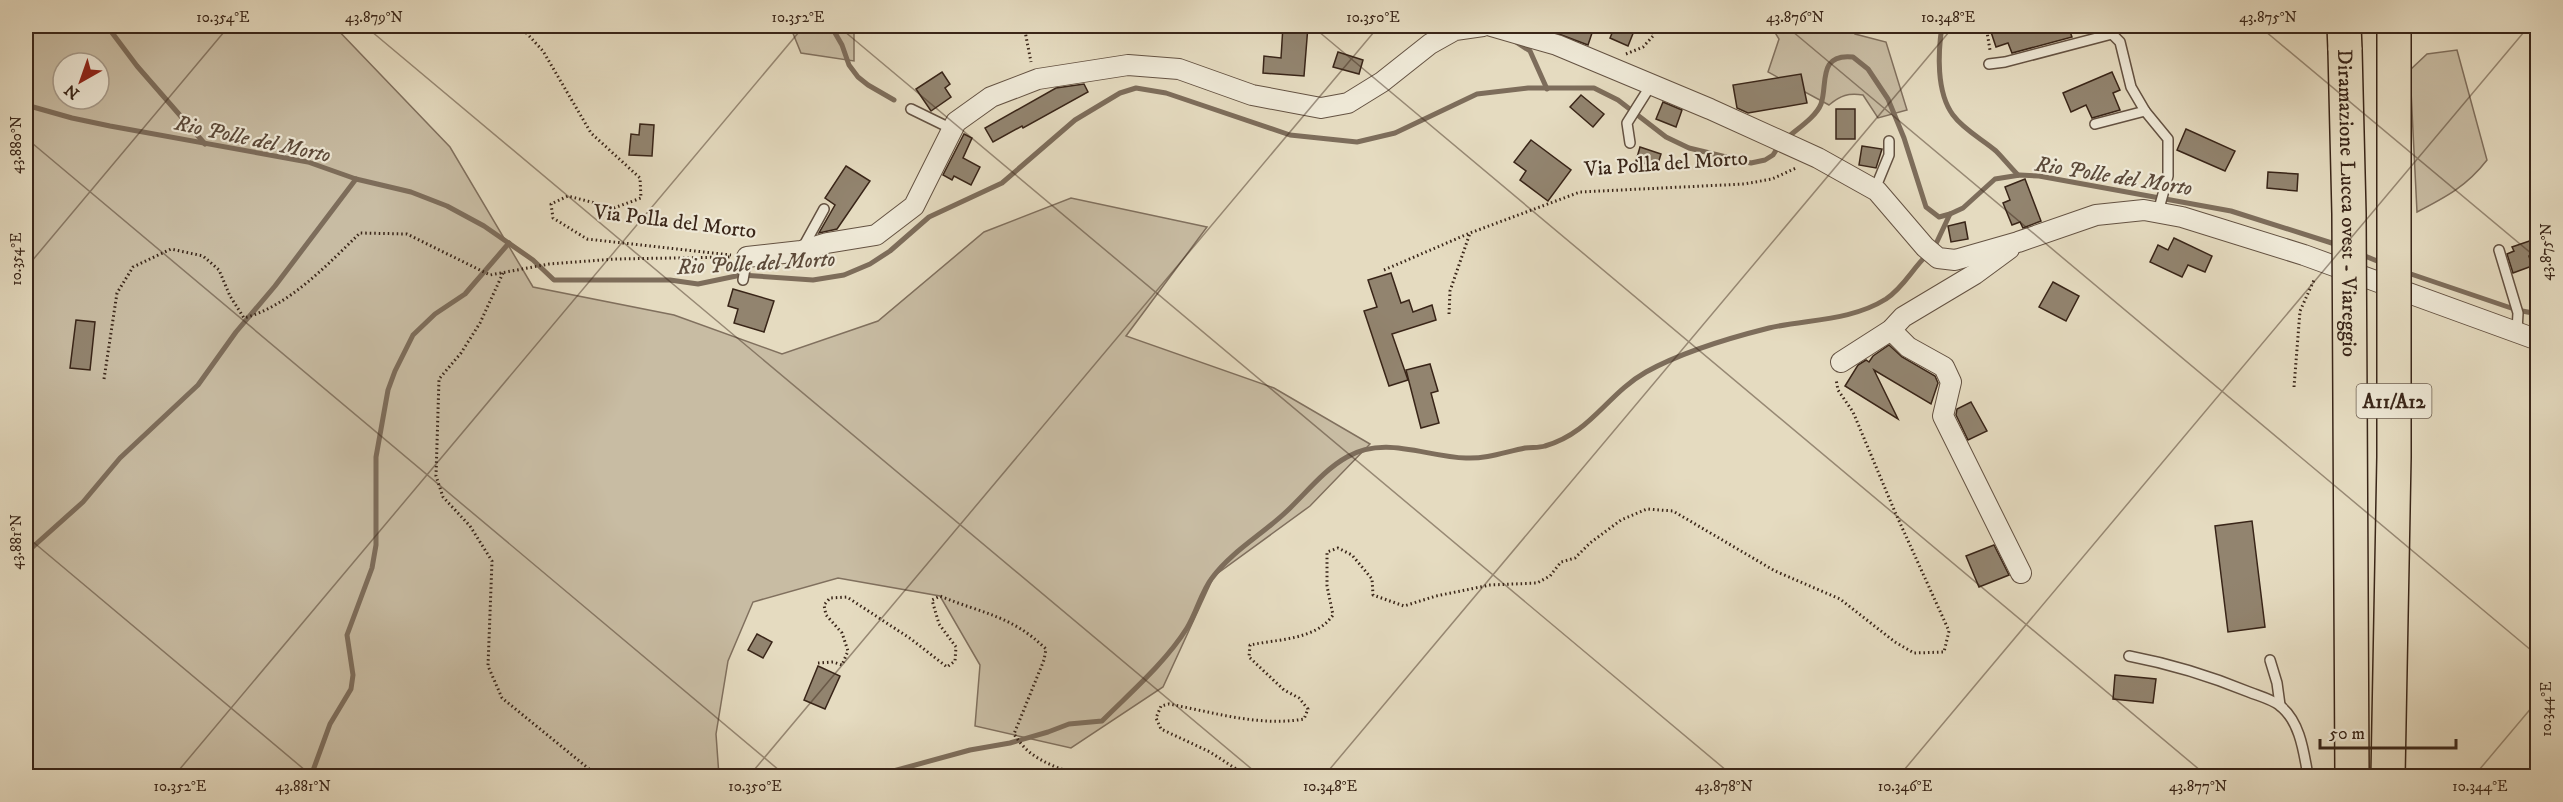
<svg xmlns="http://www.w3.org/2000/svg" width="2563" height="802" viewBox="0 0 2563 802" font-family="'IM FELL DW Pica',serif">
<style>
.green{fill:#c8bca3;stroke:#80705e;stroke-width:1.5;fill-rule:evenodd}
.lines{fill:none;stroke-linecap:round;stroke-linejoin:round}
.stream{stroke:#7d6d5b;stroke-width:5}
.building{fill:#92846f;stroke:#392518;stroke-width:1.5}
.lane-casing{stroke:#645242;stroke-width:12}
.street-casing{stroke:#645242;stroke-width:22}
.highway-casing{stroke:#392518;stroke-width:36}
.path{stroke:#392518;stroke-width:3;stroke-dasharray:1.5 3;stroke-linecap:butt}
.lane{stroke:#eee8d6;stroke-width:9}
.street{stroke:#eee8d6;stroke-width:20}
.highway{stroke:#e5dbc0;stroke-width:33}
.highway-bridge-casing{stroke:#392518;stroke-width:36;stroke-linecap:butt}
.highway-bridge{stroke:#e5dbc0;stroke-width:33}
.ticks{fill:none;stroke:#392518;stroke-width:1.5;stroke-opacity:0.45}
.labels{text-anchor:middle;stroke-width:4.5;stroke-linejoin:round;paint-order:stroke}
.shield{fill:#eee8d6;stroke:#6f6051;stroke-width:1.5}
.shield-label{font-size:20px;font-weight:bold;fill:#392518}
.street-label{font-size:21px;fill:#392518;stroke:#eee8d6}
.water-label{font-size:22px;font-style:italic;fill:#5b4939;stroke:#eee8d6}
.neatline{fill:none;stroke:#392518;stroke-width:2}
.ticks-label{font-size:15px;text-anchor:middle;fill:#392518}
</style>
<rect width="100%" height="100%" fill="#e5dbc0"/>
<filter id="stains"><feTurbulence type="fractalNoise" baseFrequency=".00333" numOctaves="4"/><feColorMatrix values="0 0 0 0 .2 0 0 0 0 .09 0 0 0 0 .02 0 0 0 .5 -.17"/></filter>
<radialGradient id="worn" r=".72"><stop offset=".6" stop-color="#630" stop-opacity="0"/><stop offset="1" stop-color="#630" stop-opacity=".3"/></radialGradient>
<g class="green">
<path d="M26,26h308l116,121 83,140 141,28 108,39 96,-33 106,-89 87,-34 136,29 -81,109 148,52 96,56 -60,62 -96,70 -51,111 -92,61 -96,-22 5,-61 -40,-69 -102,-18 -85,24 -25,59 -12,73 3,42h-693zM63,63h36v36h-36z"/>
<polygon points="790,26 854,26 854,61 801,53"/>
<path d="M1771,26h77l7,8 31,8 21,68 -29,8 -15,-23c-15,-2 -22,0 -34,10l-61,-33 11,-33z"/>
<path d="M2457,50l30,110c-20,26 -41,37 -70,52l-7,-142 17,-16z"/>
</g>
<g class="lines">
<g class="stream">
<polyline points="107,26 137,66 205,144"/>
<polyline points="831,26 842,45 849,65 858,77 868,85 894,100"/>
<path d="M1942,26c-4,26 -6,66 11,89 11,15 29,24 43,36 7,7 14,16 22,24"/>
<polyline points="1516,42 1530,51 1547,89"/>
<polyline points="26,105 72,118 110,126 308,162 356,179 411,192 447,206 484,226 533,260 554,280 670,280 698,284 741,275 813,280 844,275 870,264 890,251 929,217 1002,183 1075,120 1120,93 1136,88 1166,93 1290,135 1357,142 1395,133 1477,94 1528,88 1594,88 1618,100 1666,137 1689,148 1751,163 1765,160 1773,155 1780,144"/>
<path d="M1787,138c10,-9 29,-21 34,-34 7,-19 -4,-51 32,-47l15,12 20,30 16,39 22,69 13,10 11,-3 13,-6 32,-29 25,-4 19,1 192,35 107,34"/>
<polyline points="1934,248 1950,214"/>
<polyline points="2360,254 2382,263"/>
<polyline points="2405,272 2517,310 2538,314"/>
<polyline points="26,553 83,502 120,458 198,385 236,332 275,286 356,179"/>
<polyline points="311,776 330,724 351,689 353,675 347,635 372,568 376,545 376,457 388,390 395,371 413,335 435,314 465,294 509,243"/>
<path d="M875,776l95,-26 40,-7 38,-11 21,-8 33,-3c29,-29 63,-58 85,-93 10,-16 14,-36 25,-50 20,-27 51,-44 75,-67 19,-18 38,-42 60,-54 38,-22 79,0 119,1 21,1 39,-6 59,-10 7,-1 14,0 20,-2 46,-13 62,-52 101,-74 36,-20 83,-34 123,-44 39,-9 82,-7 117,-29 18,-12 26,-30 41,-44"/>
</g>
</g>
<g class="building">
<polygon points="1283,26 1308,26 1304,76 1263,73 1264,56 1281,58"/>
<polygon points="1550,26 1581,26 1593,30 1588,45 1548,30"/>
<polygon points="1615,26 1636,26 1628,46 1610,38"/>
<polygon points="1989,26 2068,26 2072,37 2012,53 2008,43 1996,47"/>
<polygon points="1338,52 1363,60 1359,74 1333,67"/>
<polygon points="942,72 950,84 945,88 951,97 931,111 916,89"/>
<polygon points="2112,72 2120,90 2113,93 2120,110 2092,118 2086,105 2071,112 2063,93"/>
<polygon points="1801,74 1807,103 1748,113 1737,108 1733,85"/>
<polygon points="1084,84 1088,92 1023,128 1022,126 993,142 985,128 1056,88"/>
<polygon points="1581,95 1604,114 1593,127 1570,107"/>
<polygon points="1663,102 1682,110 1676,127 1656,119"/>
<rect x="1836" y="109" width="19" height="30"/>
<polygon points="640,124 654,125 652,156 629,155 631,134 639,135"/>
<polygon points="2186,129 2235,151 2225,171 2177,150"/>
<polygon points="964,134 972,138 963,158 980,167 971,185 954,176 952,180 943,175"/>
<polygon points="1531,140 1571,170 1548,201 1520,180 1526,171 1514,162"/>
<polygon points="1862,146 1882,149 1876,168 1859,165"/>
<polygon points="1640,147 1661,154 1657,167 1636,161"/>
<polygon points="846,166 870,181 837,229 819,233 835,205 825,198"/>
<polygon points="2268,172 2298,174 2297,191 2267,188"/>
<polygon points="2025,179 2041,221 2023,228 2020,222 2012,225 2003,203 2010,200 2005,187"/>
<polygon points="1965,222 1968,239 1951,242 1948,226"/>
<polygon points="2174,238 2212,256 2205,272 2188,265 2182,277 2150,262 2158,245 2168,250"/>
<polygon points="2538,238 2538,254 2529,256 2532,266 2513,273 2507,254 2514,251 2512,247"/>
<polygon points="1391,273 1401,303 1409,300 1413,312 1432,305 1436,320 1392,334 1408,380 1389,386 1364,311 1377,307 1368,280"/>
<polygon points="2053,282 2079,296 2066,321 2039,307"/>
<polygon points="733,289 774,301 764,332 734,323 738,309 728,306"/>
<polygon points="76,320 95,322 90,370 70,368"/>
<polygon points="1889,345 1902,357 1935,376 1938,383 1931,404 1874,370 1898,419 1845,386 1858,365 1866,360 1869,362 1873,356"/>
<polygon points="1430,364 1438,391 1431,393 1439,423 1421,428 1406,370"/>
<polygon points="1971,402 1987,431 1968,440 1956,415 1957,409"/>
<polygon points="2252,521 2265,627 2228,632 2215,526"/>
<polygon points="1994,545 2009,575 1979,587 1966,556"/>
<polygon points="757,634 772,642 763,658 748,650"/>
<polygon points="818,666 840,676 825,709 804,700"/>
<polygon points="2115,675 2156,679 2153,703 2113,699"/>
</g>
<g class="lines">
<g class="lane-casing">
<g id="lane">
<polyline points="1989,64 2005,62 2112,34 2120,42 2131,87 2145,111 2168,139 2168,176 2158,212"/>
<polyline points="911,109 952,129"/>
<polyline points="2095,124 2145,111"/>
<polyline points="1630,143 1627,123 1651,85"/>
<polyline points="1875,189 1889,155 1889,141"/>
<polyline points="802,249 824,209"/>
<polyline points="2499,250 2518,313 2517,331"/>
<polyline points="743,280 747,257"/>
<path d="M2129,656c42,8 81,20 120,36 10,4 22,7 30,13 21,15 25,48 29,71"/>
<polyline points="2270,660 2277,683 2280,705"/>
</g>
</g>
<g class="street-casing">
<g id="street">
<polyline points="1491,26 1557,45 1710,109 1818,158 1877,191 1925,247 1938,258 1955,260 2018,242 2096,215 2144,210 2182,217 2304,255 2538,340"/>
<polyline points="747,257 801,251 827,243 876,235 914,206 956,122 991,97 1038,79 1128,65 1179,69 1252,95 1321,108 1348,103 1382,82 1430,44 1455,30 1483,26"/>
<polyline points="1891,330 1908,347 1944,367 1951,382 1943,416 2021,573"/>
<polyline points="1841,362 1891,330 1903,317 1975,274 2009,249"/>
</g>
</g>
<g class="highway-casing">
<polyline id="highway" points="2344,26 2345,50"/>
</g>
<g class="path">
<polyline points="520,26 543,51 591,133 640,178 641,198 614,208 568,196 551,204 553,218 587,239 731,255"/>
<polyline points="1024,26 1031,62"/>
<polyline points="1986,26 1990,50"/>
<polyline points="2446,26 2447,27"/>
<polyline points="1626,54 1643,47 1654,35 1649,26"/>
<polyline points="1384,270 1470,233 1580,192 1744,184 1772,179 1796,168"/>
<polyline points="503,273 480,323 461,353 439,379 436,476 443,497 470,526 492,561 488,666 502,698 594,773 594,776"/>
<polyline points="1449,314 1450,291 1470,233"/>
<path d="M104,379l13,-86 16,-26 38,-18 32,7 16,14 11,26 14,22c45,-12 83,-53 116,-85l47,1 83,41 59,-11 66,-5 116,-2"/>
<polyline points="2294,387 2300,311 2315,278"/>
<path d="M818,663l15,-1 9,3 6,-14 -6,-18 -16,-18 -2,-10 6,-7 17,-1 64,42 36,28 8,-6 1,-14 -17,-23 -7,-24 8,-4c43,18 71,19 106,53l-2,11 -30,74c16,26 38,31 65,42"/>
<path d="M1247,776l-37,-24 -49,-23 -5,-11 5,-12 8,-2c43,8 91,23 135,15l4,-10 -9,-11 -15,-8 -35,-33 1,-12c28,-6 66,-5 83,-30l-6,-29v-34l11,-4 14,7 20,24 1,16 31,11 32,-10 54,-11 47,-2 13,-7 11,-14 14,-4 15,-15 31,-23 26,-11 26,2 102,60 65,28 55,43 19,11 30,-1 5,-21 -54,-119 -42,-100 -15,-22 -2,-11"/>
</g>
<use href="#lane" class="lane"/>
<use href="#street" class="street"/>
<use href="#highway" class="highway"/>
<g class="highway-bridge-casing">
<g id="highway-bridge">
<path id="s1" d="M2345,50l4,164 3,562"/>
<polyline points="2388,776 2394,457 2394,26"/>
</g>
</g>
<use href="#highway-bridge" class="highway-bridge"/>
</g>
<path class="ticks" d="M365,26l895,750M838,26l895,750M1312,26l895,750M1786,26l752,630M2259,26l279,233M26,138l760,638M26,268l203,-242M26,536l286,240M174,776l630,-750M749,776l630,-750M1324,776l630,-750M1899,776l630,-750M2474,776l64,-76"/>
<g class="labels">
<rect class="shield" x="2356.5" y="384" width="75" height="34" rx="4.5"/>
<g class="shield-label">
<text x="2394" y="408">A11/A12</text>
</g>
<g class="street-label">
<text transform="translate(1666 163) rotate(-4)" y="7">Via Polla del Morto</text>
<text dy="7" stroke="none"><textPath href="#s1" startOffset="153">Diramazione Lucca ovest - Viareggio</textPath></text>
<text transform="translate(675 221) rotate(7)" y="7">Via Polla del Morto</text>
</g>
<g class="water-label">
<text transform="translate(253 138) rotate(12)" y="8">Rio Polle del Morto</text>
<text transform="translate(2114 175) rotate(9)" y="8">Rio Polle del Morto</text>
<text transform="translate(756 262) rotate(-3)" y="8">Rio Polle del Morto</text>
</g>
</g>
<rect width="2563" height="802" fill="none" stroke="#e5dbc0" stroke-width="66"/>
<g transform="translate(81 81) rotate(220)"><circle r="28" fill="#eee8d6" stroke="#a69a8a" stroke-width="1.5"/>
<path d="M0-4.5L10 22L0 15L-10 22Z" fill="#8f2418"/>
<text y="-9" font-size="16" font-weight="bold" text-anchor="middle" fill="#392518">N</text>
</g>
<path d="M2320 739v9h136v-9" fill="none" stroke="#392518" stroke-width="3"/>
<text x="2329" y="739" font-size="18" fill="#392518" stroke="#eee8d6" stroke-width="4.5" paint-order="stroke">50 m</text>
<rect x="33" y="33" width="2497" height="736" class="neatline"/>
<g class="ticks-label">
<text x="223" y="22">10.354°E</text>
<text x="374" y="22">43.879°N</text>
<text x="798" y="22">10.352°E</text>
<text x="1373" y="22">10.350°E</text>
<text x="1795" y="22">43.876°N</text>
<text x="1948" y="22">10.348°E</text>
<text x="2268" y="22">43.875°N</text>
<text transform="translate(16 145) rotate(-90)" y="5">43.880°N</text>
<text transform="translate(2546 252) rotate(-90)" y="5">43.875°N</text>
<text transform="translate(16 259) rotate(-90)" y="5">10.354°E</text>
<text transform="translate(16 542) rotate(-90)" y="5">43.881°N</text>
<text transform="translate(2546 709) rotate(-90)" y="5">10.344°E</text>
<text x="180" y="791">10.352°E</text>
<text x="303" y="791">43.881°N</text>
<text x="755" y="791">10.350°E</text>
<text x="1330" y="791">10.348°E</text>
<text x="1724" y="791">43.878°N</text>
<text x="1905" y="791">10.346°E</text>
<text x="2198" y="791">43.877°N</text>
<text x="2480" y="791">10.344°E</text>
</g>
<rect width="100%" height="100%" filter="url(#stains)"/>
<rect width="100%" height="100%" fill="url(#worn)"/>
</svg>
